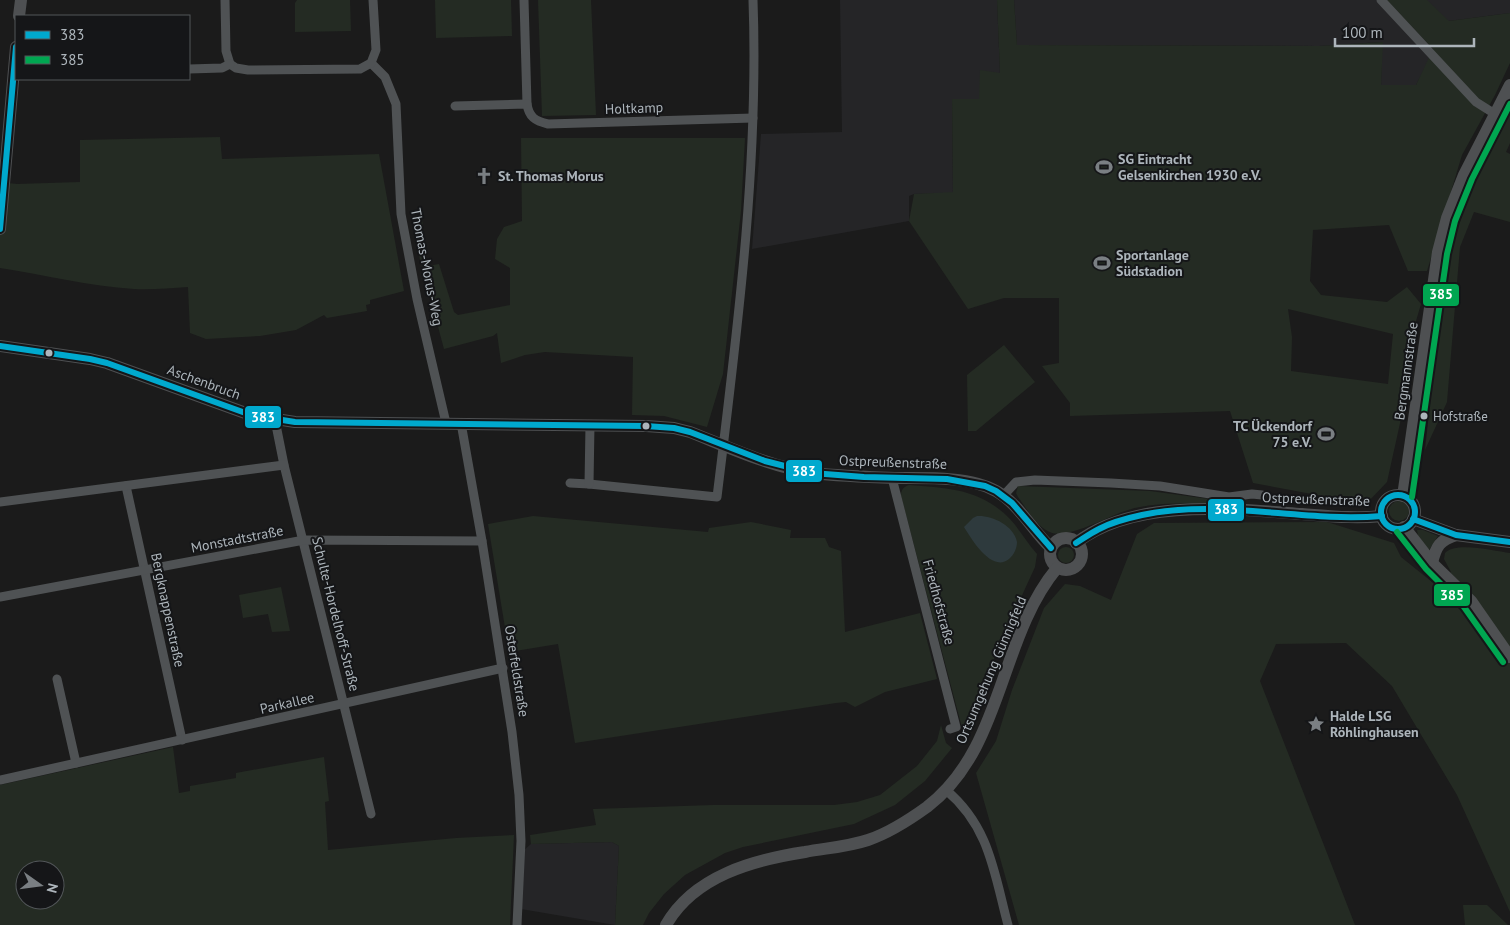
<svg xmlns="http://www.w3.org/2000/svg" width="1510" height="925" viewBox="0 0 1510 925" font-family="'PT Sans',sans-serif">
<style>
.built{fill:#252527}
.green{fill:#242b23;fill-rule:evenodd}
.water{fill:#2e3a3d}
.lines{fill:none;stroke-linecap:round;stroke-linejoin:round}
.street{stroke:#4f5254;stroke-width:9}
.secondary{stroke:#4e5052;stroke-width:12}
.bus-1-casing{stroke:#151618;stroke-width:10}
.bus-2-casing{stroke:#151618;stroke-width:10}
.bus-1{stroke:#00a9ce;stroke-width:6}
.bus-2{stroke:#00a651;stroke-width:6}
.bus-dot{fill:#adb5bb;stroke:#151618;stroke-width:2}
.labels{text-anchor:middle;stroke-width:4;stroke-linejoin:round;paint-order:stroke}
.bus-label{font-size:13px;fill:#adb5bb;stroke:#151618;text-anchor:start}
.street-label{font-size:14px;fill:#adb5bb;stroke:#151618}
.poi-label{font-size:14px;font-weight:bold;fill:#adb5bb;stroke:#151618;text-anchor:start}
.line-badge{stroke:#151618;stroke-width:2}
.badge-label{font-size:14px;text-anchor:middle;font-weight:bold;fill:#fff}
</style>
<rect width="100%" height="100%" fill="#1b1b1b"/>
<g class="built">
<polygon points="840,0 997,0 1000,73 979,99 952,100 953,193 914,194 909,196 909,221 752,249 761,134 842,132"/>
<polygon points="1014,0 1510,0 1510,13 1449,21 1416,85 1381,85 1382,42 1319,46 1017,45"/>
<polygon points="612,842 619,846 615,925 521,909 522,852 531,844"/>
</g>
<g class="green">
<polygon points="297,0 350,0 351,31 295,32 295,3"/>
<polygon points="435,0 511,0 512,36 436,38"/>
<polygon points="538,0 591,0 596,115 542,116"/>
<path d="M997,0h17l3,45 302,1 64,-4 -2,43h35l17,-36 -46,-49h40l22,21 61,-8v50l-15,32 -33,60 -35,116h-19l-19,-46 -76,5 -3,51 11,14 66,7 20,-15 14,17 -10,34 -1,40 -23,104 -21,22 -113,-21 -23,-72 -160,5v-13l-28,-37 17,-3v-65h-55l-36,11 -59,-88 5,-27 39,-2 -1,-93h27l1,-29 20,3zM1288,309l105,25 -5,50 -97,-13 1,-34z"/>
<polygon points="1510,107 1510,143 1506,152 1510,154 1510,222 1474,212 1460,247 1447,402 1425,450 1445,267 1476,173"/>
<path d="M220,137l2,22 157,-5 25,137 -34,9v4l-4,1 1,6 -40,7 -3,-3 -28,15 -36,6 -54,3 -16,-6 -2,-46c-18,1 -36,3 -54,2 -45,-3 -89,-14 -134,-21v-86l17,2 63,-2v-42z"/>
<polygon points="521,138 745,138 741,211 723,374 707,427 664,416 632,415 633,357 545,352 525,355 501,363 497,333 493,336 444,349 418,252 414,220 422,219 428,266 439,264 454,312 458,315 510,305 510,268 495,259 497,239 504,227 522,221"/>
<polygon points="1004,345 1035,382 976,431 968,431 967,375"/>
<path d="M909,485c39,3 72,4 101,34 10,11 17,24 27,35l-2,13 -37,81 -33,91 -64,-243c0,-6 2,-9 8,-11z"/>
<path d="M1018,486l132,5 89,12 -1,1c-34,1 -77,-4 -110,6 -20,6 -57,28 -76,23 -15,-5 -25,-24 -34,-36l-2,-4z"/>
<circle cx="1399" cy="511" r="10"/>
<polygon points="533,516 708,532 709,528 751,522 791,530 790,538 825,538 829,547 841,551 845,632 920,613 937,679 885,692 855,707 846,702 836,703 575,743 558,644 509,652 488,524"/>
<path d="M1327,522l67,21 7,14 31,25 19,-10 -7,-13 1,-6c11,-12 50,-2 65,0v359l-53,-117 -65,-109 -46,-43 -70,1 -16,37 95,244h-336l-43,-152 20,-32 16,-51 32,-82 21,-24 15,2 31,14 26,-66 17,-11z"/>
<polygon points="1417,530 1423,530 1438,536 1429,550 1418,536"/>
<circle cx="1066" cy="555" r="8"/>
<polygon points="281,587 290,631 272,632 268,614 243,618 239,595"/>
<polygon points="941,725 946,743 952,748 925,781 895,805 854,824 743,847 725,853 685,875 664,894 649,913 643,925 615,925 619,846 612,842 531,844 530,835 596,825 593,809 713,805 834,805 857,802 880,795 917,766 937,741"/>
<path d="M173,747l6,46 11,-2v-5l46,-8v-5l88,-16 5,44 -4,1 3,48 128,-12 58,-3 -4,90h-510v-140zM25,870h30v30h-30z"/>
<polygon points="1463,905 1487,905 1508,925 1465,925"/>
</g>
<path class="water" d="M977,516c14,-1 37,9 40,26 0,6 -3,13 -8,17 -17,14 -37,-19 -45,-32l9,-9z"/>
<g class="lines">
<g class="street">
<polyline points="225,0 226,51 230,64"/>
<polyline points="524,0 527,104"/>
<polyline points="1381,0 1476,102 1495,114"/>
<polyline points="371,63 385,77 396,104 401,214 417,299 446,423"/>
<polyline points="230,64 236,68 248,70 360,69 371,63 376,50 373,0"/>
<polyline points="189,69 222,68 230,64"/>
<path d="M455,106l72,-2c2,13 8,17 21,20l205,-6"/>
<polyline points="275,420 284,465 371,814"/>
<polyline points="461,423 482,541 512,732 519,795 521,841 517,925"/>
<polyline points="892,478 956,727 950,729"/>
<path d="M570,483l19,1 128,13c20,-164 42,-332 36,-497"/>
<polyline points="589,484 590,425"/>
<polyline points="126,486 182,740"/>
<polyline points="1003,496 1016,482 1035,480 1111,483 1160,486 1229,497 1252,494 1262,495"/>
<polyline points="0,502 284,465"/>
<polyline points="0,597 304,540 482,541"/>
<polyline points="57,679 76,763"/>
<polyline points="0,780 503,668"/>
<path d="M946,790c44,37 48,83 62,135"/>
</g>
<g class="secondary">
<polyline points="19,16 21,0"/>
<polyline points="0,229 16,47"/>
<path d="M0,346l90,13 17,4 144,52 44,7 351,4 28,2 16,4c38,15 81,35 122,41 28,3 55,4 83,5 29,0 75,-2 101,13 23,13 36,39 55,57"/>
<circle cx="1398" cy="512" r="17"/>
<polyline points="1403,496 1438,252 1447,218 1464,175 1510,85"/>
<polyline points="1413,519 1456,535 1510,542"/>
<polyline points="1404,527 1432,563 1471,601 1510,657"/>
<circle cx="1066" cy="554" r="16"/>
<path d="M1076,543c58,-45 156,-34 226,-29 27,2 53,5 80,2"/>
<path d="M1432,563c4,-17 8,-23 24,-28"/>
<path d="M666,925c28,-49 87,-65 139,-73 21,-4 42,-5 63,-12 21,-7 41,-20 59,-33 77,-59 71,-168 130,-239"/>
</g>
<g class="bus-1-casing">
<g id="bus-1">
<polyline points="0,229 16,47"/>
<polyline points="0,346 90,359 107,363 251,415 295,422 646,426 674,428 690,432 765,461 812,473 864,477 947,479 985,486 996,491 1012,503 1051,548"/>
<circle cx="1398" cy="512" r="17"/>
<polyline points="1413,519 1456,535 1510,542"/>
<path d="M1076,543c8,-5 15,-10 23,-14 13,-7 29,-11 43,-14 80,-17 160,8 240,1"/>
</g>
</g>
<g class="bus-2-casing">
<g id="bus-2">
<polyline points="1412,497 1447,254 1455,221 1472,179 1510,104"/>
<polyline points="1397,532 1426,569 1464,607 1503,662"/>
</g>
</g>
<use href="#bus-1" class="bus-1"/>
<use href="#bus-2" class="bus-2"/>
</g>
<defs>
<g id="stadium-bare" transform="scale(1.35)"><path d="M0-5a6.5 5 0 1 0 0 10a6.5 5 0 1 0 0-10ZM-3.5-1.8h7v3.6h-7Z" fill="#7a7f83" stroke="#151618" stroke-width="2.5" paint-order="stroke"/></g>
<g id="church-bare" transform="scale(1.35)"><path d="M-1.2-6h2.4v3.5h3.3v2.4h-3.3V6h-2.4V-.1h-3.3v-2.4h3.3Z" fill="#7a7f83" stroke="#151618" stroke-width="2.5" paint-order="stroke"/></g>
<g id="sight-bare" transform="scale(1.35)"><path d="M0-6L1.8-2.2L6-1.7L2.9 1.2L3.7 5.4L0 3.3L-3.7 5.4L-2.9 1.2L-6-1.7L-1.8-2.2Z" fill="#7a7f83" stroke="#151618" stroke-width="2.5" paint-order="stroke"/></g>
</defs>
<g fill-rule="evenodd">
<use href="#stadium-bare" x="1104" y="167"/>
<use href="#church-bare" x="484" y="176"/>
<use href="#stadium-bare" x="1102" y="263"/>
<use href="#stadium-bare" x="1326" y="434"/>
<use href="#sight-bare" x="1316" y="724"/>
</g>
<g class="bus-dot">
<circle cx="49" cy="353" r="4.5"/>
<circle cx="1424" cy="416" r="4.5"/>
<circle cx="646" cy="426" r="4.5"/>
</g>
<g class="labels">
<g class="bus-label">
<text x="1433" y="421">Hofstraße</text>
</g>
<g class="street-label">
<text transform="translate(634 108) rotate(-2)" y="5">Holtkamp</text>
<text transform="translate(427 267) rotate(79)" y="5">Thomas-Morus-Weg</text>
<text transform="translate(1406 371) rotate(-82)" y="5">Bergmannstraße</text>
<text transform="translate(204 382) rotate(20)" y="5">Aschenbruch</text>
<text transform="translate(893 462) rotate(2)" y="5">Ostpreußenstraße</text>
<text transform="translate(1316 499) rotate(2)" y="5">Ostpreußenstraße</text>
<text transform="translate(237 539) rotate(-11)" y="5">Monstadtstraße</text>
<text transform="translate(939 602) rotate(75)" y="5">Friedhofstraße</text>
<text transform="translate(168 610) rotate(78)" y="5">Bergknappenstraße</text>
<text transform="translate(336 614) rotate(76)" y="5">Schulte-Hordelhoff-Straße</text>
<text transform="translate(991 670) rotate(-67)" y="5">Ortsumgehung Günnigfeld</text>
<text transform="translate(517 671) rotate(81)" y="5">Osterfeldstraße</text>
<text transform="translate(287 703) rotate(-13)" y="5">Parkallee</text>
</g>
<g class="poi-label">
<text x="1118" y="164">SG Eintracht<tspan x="1118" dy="16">Gelsenkirchen 1930 e.V.</tspan></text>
<text x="498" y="181">St. Thomas Morus</text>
<text x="1116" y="260">Sportanlage<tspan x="1116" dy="16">Südstadion</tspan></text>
<text x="1312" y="431" text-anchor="end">TC Ückendorf<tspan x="1312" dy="16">75 e.V.</tspan></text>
<text x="1330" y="721">Halde LSG<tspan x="1330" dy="16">Röhlinghausen</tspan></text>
</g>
</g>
<g class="line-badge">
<rect x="1422" y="283" width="38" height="24" rx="5" fill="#00a651"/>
<rect x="244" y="405" width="38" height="24" rx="5" fill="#00a9ce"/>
<rect x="785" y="459" width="38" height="24" rx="5" fill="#00a9ce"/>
<rect x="1207" y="498" width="38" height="24" rx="5" fill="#00a9ce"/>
<rect x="1433" y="583" width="38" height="24" rx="5" fill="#00a651"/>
</g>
<g class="badge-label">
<text x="1441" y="299">385</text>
<text x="263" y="422">383</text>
<text x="804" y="476">383</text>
<text x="1226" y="514">383</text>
<text x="1452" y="600">385</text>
</g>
<rect x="15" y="15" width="175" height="65" fill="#151618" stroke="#525659"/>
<rect x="25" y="31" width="25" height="8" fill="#00a9ce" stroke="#525659"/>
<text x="60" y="40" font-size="15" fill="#adb5bb">383</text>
<rect x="25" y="56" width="25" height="8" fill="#00a651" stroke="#525659"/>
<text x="60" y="65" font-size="15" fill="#adb5bb">385</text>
<g transform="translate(40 885) rotate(104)"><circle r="24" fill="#151618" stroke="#525659"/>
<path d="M0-4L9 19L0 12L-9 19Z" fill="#7a7f83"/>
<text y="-8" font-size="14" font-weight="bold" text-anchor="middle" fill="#adb5bb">N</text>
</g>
<path d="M1335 38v8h139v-8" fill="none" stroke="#adb5bb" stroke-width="2.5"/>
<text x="1342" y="38" font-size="15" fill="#adb5bb" stroke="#151618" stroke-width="4" paint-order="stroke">100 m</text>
</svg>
